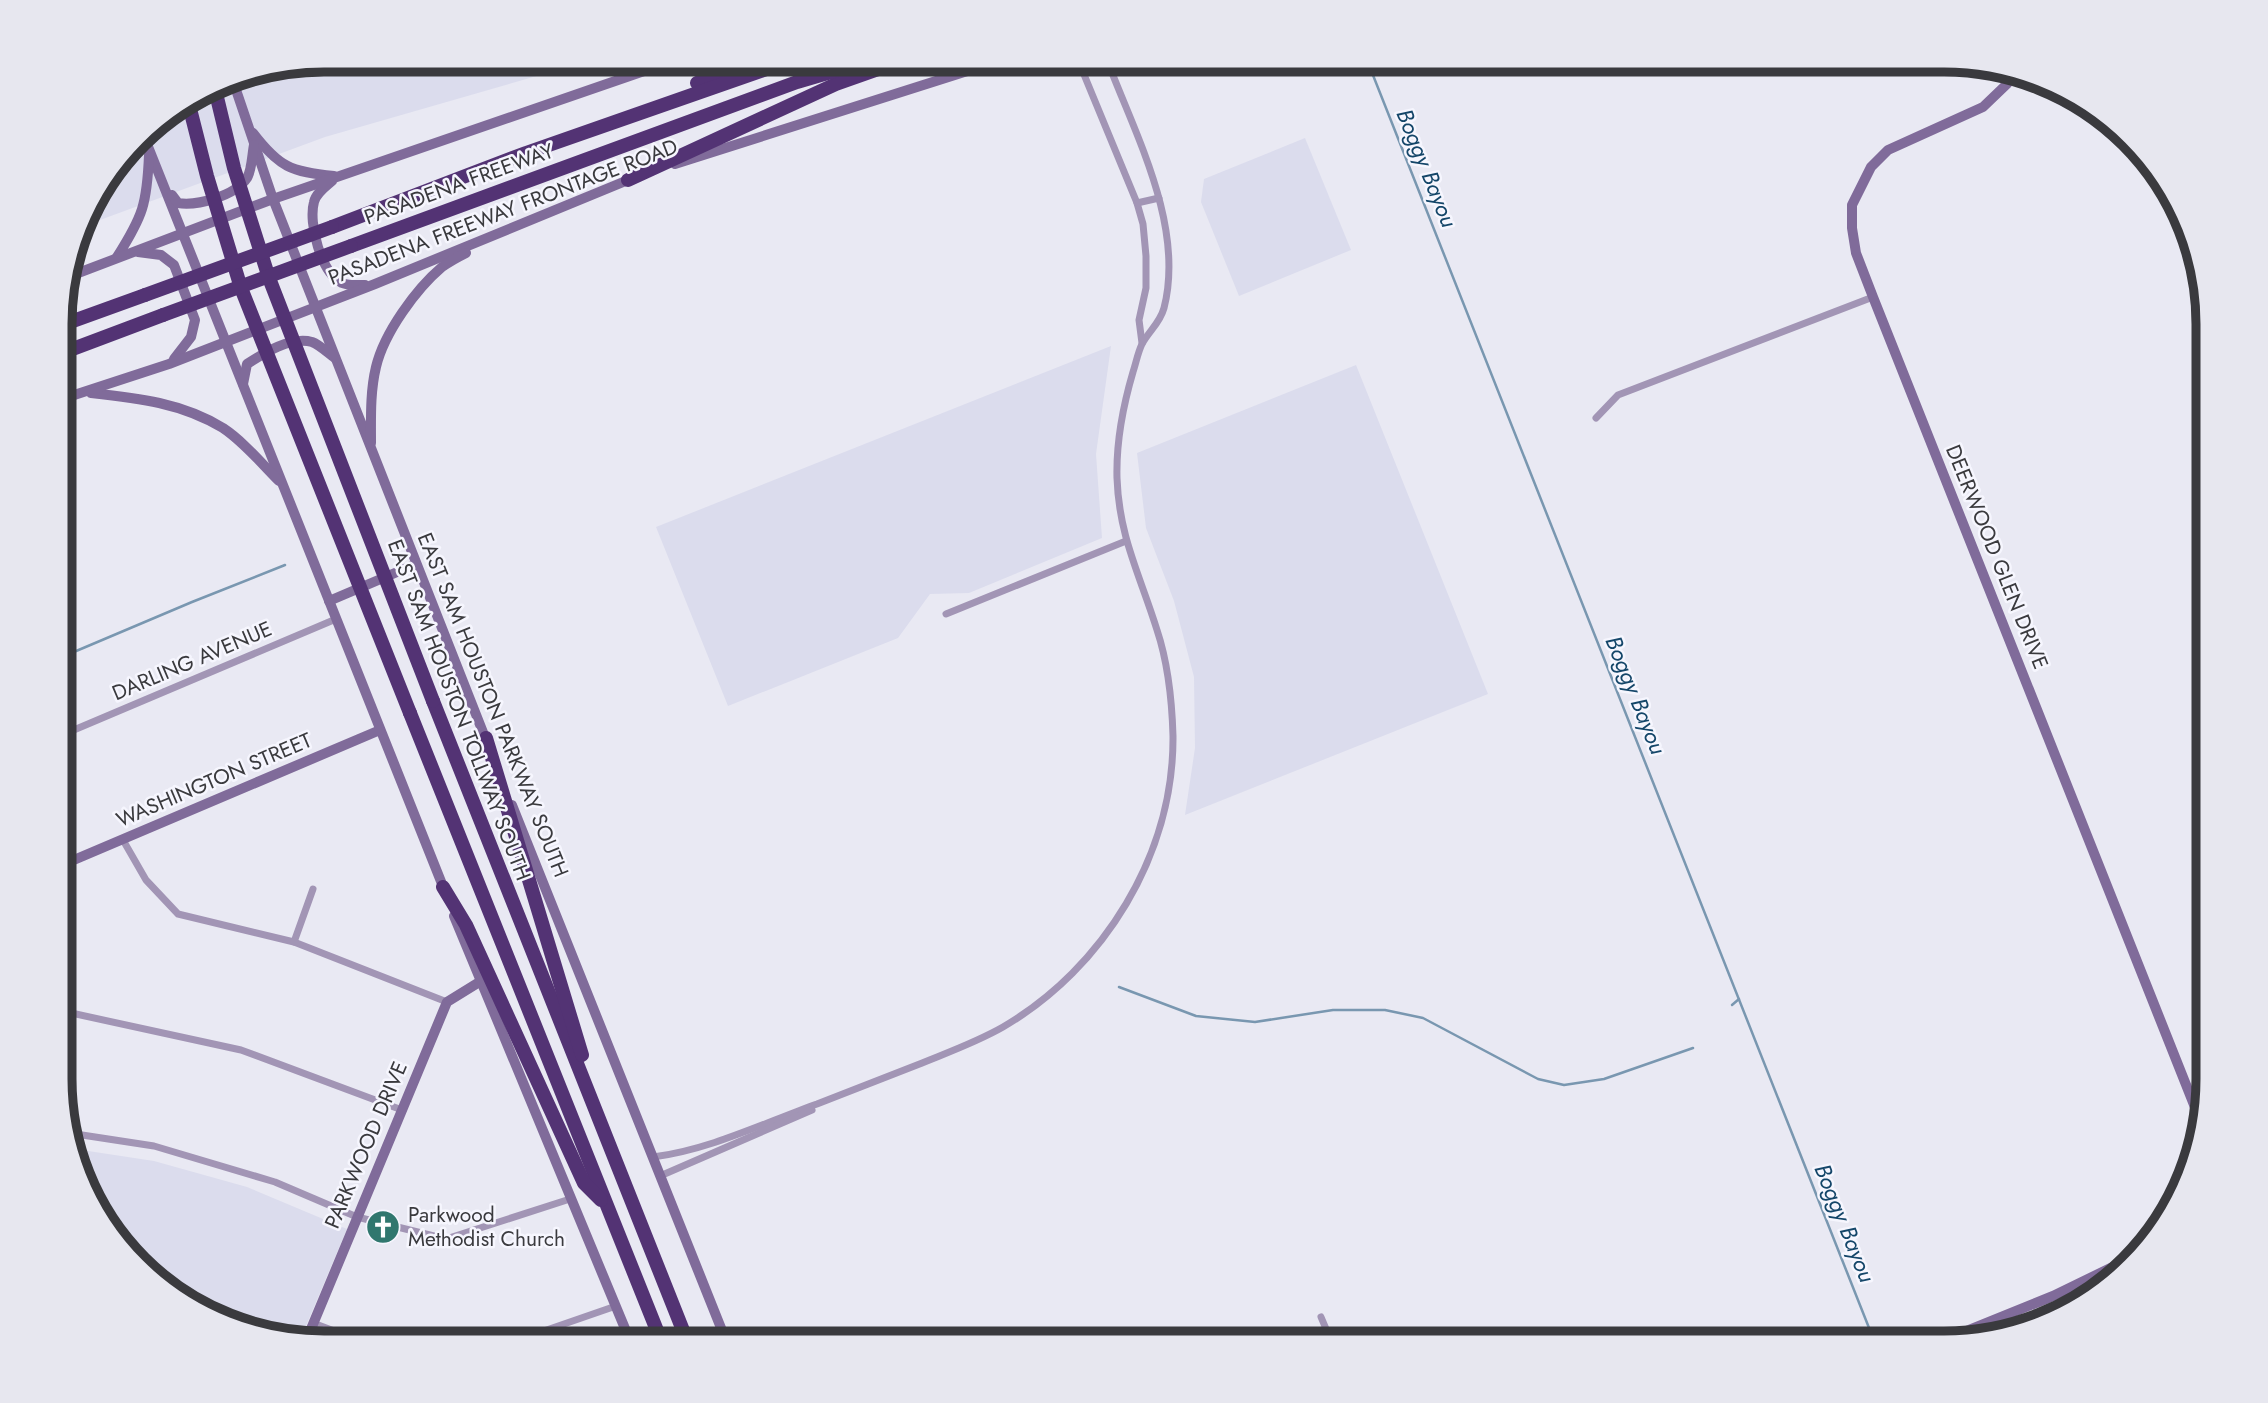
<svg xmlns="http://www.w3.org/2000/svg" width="2268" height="1403" viewBox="0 0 2268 1403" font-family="Jost,sans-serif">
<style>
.built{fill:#dbdced}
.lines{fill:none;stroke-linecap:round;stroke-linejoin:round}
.stream{stroke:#7997b0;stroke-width:2.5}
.street{stroke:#a295b5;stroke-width:7}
.secondary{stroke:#806b9a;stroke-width:10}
.highway{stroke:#533374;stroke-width:14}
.highway-bridge{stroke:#533374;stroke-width:14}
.labels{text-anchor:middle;stroke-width:5;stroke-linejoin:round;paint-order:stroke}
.street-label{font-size:21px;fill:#3a3a3e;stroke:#f6f6fe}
.poi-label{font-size:21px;fill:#3a3a3e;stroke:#f6f6fe;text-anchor:start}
.water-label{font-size:23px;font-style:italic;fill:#144669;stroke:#f6f6fe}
.rim{fill:none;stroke:#3a3a3e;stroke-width:9}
</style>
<rect width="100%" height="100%" fill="#e9e9f3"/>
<g class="built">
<polygon points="324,60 592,60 325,137 81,227 87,206 149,125 223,79"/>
<polygon points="1305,138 1351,250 1239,296 1201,202 1204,179"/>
<polygon points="1111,346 1096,454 1102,538 969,593 930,594 898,638 728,706 656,527"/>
<polygon points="1356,365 1488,694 1185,815 1195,748 1194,677 1174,601 1146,528 1137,453"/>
<polygon points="75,1149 154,1161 247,1187 347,1229 300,1340 255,1334 177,1299 104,1226"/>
</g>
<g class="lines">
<g class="stream">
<polyline points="1367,60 1875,1343"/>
<polyline points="2165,182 2185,231"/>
<polyline points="62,657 192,602 285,565"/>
<polyline points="1119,987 1196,1016 1255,1022 1333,1010 1385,1010 1423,1018 1538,1079 1564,1085 1604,1079 1693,1048"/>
<polyline points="1732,1005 1739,999"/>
</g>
<g class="street">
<polyline points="1078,60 1137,203 1143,224 1146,256 1146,288 1139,320 1142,343"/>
<polyline points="1137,203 1159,198"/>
<polyline points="1596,418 1618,395 1873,297"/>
<polyline points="946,614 1126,541"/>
<polyline points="62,735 336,619"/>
<polyline points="123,840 146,880 178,914 294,942 447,1002"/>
<polyline points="294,942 313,889"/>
<polyline points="62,1011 241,1050 402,1110"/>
<polyline points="69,1133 154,1146 275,1182 357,1217 446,1239 570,1199"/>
<path d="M653,1157c56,-7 111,-34 164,-53 33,-13 67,-26 100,-39 29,-12 58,-22 86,-38 101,-59 171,-173 170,-291 -1,-35 -5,-73 -16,-106 -17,-55 -38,-93 -40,-152 -1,-37 6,-72 16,-106 3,-9 5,-20 9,-28 7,-13 18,-21 22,-36 21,-82 -29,-174 -57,-248"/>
<polyline points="660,1176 812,1110"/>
<polyline points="1321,1317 1332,1343"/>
<polyline points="313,1323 366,1343"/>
<polyline points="509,1343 616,1306"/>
</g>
<g class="secondary">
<polyline points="2015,69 2007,84 1983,107 1888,150 1871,167 1852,205 1852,228 1856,253 1873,297 2202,1125"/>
<polyline points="232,78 273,199 488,745"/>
<path d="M253,133c26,34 38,39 81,43"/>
<polyline points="143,134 446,894"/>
<polyline points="675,164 1002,60"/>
<path d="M332,181c-7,6 -16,12 -18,21 -6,21 7,71 28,81 7,3 16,2 23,2"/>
<path d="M172,195l6,8c19,3 57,-7 69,-25 5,-8 5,-24 7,-33"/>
<polyline points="138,252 161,255 174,265 195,320 191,337 174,359"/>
<path d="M117,257c26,-41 30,-53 32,-102"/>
<polyline points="65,278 273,199 676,60"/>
<path d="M243,384l4,-20c17,-11 44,-28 65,-22 8,3 16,11 23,16"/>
<path d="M91,393c47,5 91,10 132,35 21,14 38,35 56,53"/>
<polyline points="62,399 169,364 375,284 633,178"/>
<path d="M371,443c0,-25 -1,-51 5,-76 8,-34 40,-78 66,-100 7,-5 16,-10 24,-14"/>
<polyline points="329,601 416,564"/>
<polyline points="512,805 727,1343"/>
<polyline points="62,865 380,730"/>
<polyline points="454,916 631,1343"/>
<polyline points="2076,1290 2104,1283"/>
<polyline points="306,1341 447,1002 481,981"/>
<polyline points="1937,1343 2053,1296 2129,1259"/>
</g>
<g class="highway">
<polyline points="697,83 754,60"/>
<polyline points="628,180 836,84 904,60"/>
<polyline points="332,227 526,153 792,60"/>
<polyline points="351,246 797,82 872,60"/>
<polyline points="62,325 145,295"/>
<polyline points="62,353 163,315"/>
<polyline points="433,701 688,1343"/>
<polyline points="410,713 662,1343"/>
<polyline points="486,738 582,1055"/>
<polyline points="443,887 466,925 584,1183 601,1200"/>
</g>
<g class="highway-bridge">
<polyline points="214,85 234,168 269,278 433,701"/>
<polyline points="188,101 207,176 241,288 410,713"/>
<polyline points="145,295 332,227"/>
<polyline points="163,315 351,246"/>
</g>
</g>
<defs>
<g id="church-disc" transform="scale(1.75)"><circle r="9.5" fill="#30776e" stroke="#f6f6fe"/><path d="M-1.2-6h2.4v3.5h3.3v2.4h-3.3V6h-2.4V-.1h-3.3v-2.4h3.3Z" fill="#fff"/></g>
</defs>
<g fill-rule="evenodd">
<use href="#church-disc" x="383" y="1227"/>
</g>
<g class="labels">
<g class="street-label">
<text transform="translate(459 184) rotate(-20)" y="7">PASADENA FREEWAY</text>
<text transform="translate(503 212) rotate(-21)" y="7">PASADENA FREEWAY FRONTAGE ROAD</text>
<text transform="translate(1997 557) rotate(68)" y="7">DEERWOOD GLEN DRIVE</text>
<text transform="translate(192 661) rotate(-23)" y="7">DARLING AVENUE</text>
<text transform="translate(493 705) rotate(68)" y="7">EAST SAM HOUSTON PARKWAY SOUTH</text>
<text transform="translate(459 710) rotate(69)" y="7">EAST SAM HOUSTON TOLLWAY SOUTH</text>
<text transform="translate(214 780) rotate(-23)" y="7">WASHINGTON STREET</text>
<text transform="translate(366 1145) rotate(-67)" y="7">PARKWOOD DRIVE</text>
</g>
<g class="poi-label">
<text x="408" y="1222">Parkwood<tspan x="408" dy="24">Methodist Church</tspan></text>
</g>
<g class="water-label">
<text transform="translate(1427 168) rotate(68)" y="8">Boggy Bayou</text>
<text transform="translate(1636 695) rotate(68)" y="8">Boggy Bayou</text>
<text transform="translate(1845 1223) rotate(68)" y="8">Boggy Bayou</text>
</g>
</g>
<path d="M0 0H2268V1403H0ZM324 72H1944A252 252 0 0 1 2196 324V1079A252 252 0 0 1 1944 1331H324A252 252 0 0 1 72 1079V324A252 252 0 0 1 324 72Z" fill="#e7e7ef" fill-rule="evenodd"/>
<path class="rim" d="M324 72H1944A252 252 0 0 1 2196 324V1079A252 252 0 0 1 1944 1331H324A252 252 0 0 1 72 1079V324A252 252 0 0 1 324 72Z"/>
</svg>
